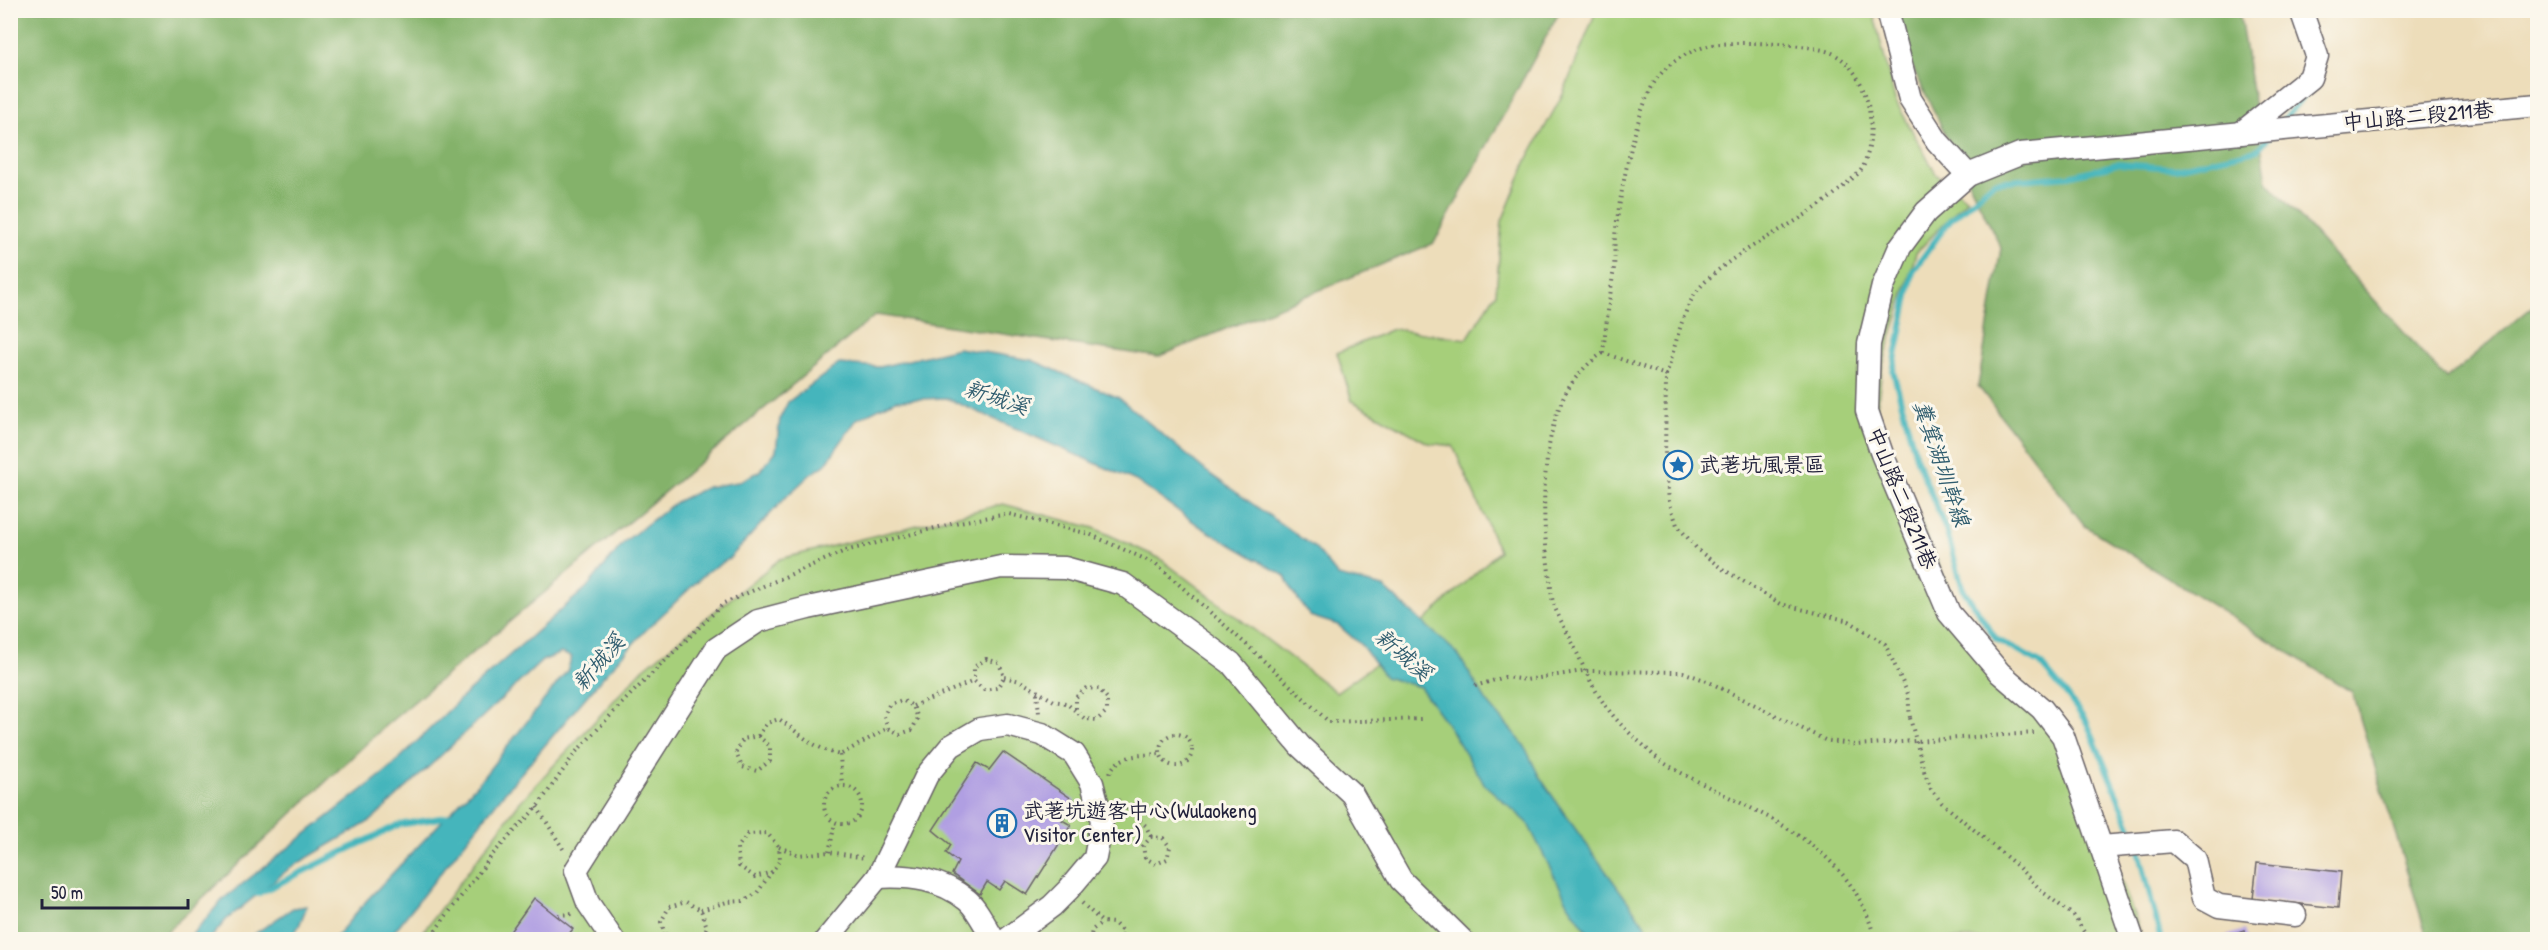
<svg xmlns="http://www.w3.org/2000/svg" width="2548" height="950" viewBox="0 0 2548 950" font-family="'Patrick Hand','LXGW WenKai TC',sans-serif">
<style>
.green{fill:#a6cf7a;stroke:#64785a;stroke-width:1.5}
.forest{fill:#84b26a;stroke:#536a52;stroke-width:1.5}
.water{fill:#45b5bc;stroke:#346c7c;stroke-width:1.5}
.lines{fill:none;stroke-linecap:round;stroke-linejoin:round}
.stream{stroke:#45b5bc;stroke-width:6}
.building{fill:#b09fe2}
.minor-casing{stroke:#696367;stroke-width:25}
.path{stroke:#696367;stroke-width:4;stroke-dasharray:1.5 4.5;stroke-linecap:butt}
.minor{stroke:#fff;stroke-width:22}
.path-bridge{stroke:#696367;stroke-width:4;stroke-dasharray:1.5 4.5;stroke-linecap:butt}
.labels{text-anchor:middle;stroke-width:6;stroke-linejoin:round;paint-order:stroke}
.street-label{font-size:21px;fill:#22223b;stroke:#fbf7ec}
.poi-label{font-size:21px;fill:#22223b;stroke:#fbf7ec;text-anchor:start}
.water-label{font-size:22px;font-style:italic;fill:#305d6f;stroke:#fbf7ec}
</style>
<rect width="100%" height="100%" fill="#fbf7ec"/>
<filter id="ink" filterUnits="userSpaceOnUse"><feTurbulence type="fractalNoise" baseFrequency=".0167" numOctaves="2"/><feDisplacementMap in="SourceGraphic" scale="12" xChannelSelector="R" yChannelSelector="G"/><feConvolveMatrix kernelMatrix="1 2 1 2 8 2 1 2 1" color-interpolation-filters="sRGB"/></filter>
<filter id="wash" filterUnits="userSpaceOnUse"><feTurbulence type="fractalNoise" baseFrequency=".008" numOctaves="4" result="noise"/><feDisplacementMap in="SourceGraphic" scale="24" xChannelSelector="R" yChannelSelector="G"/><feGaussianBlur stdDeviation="1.35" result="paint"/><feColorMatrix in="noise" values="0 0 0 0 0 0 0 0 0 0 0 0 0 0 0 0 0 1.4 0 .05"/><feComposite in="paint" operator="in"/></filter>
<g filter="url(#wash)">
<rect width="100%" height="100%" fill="#edddba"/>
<polygon class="green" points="1596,11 1873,11 1895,100 1936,174 1967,199 1916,253 1882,369 1876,414 1958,610 1983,648 2071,730 2095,788 2114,861 2143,939 417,940 519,803 643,669 780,559 1003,504 1094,528 1159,558 1336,692 1392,652 1499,551 1453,446 1428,443 1352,401 1337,353 1393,329 1467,339 1496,293 1502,221 1528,158 1563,94"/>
<g class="forest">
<polygon points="10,11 11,10 1560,11 1434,243 1158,357 876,315 385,726 158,940 11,939"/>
<polygon points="1885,11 2239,11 2267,181 2446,379 2537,303 2537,939 2422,939 2425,930 2352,692 2085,526 1978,386 2001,248"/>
</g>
<g class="water">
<polygon points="958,348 1032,360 1119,398 1206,471 1315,548 1338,576 1383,587 1457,653 1487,702 1524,745 1539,776 1566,816 1655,939 1593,939 1569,905 1527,822 1485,785 1447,724 1420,687 1385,677 1362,646 1338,625 1310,616 1292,591 1285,576 1201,527 1136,481 946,398 896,400 857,419 825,465 811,474 785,498 729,559 708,571 643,633 603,677 500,798 388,939 334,939 367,900 480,781 567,671 572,657 561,653 542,661 372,820 290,868 226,920 210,939 188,939 223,899 389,769 462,697 587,587 625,541 676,502 707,487 738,482 759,472 776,451 780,418 788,402 839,364 880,367"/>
<polygon points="307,906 299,926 290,939 247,939 293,908"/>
</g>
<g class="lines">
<g class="stream">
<polyline points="2281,123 2305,94"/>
<polyline points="2136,840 2087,723 2067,695 2040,663 1996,639 1963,589 1946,530 1916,457 1893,371 1913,271 1950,220 1994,182 2069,176 2117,164 2175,168 2257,150 2268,138"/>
<polyline points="2139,850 2161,940"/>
<polyline points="257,894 398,825 452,816"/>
</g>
</g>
<g id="blocks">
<g class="building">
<polygon points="1003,752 1075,801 1062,820 1071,825 1027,895 1005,881 999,890 987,882 980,894 952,874 958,862 946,853 951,845 933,830 977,763 989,770"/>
<polygon points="2257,863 2341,872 2338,908 2253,899"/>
<polygon points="534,898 573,929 564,940 504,940"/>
<polygon points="2244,930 2247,940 2218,940 2218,939"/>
</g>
</g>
</g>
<g filter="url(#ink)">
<use href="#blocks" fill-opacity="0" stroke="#696367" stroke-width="1.5"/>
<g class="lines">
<g class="minor-casing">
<g id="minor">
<polyline points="1887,10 1910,99 1937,141 1968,175"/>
<polyline points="2241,133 2310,78 2317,56 2301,10"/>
<polyline points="2101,847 2174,841 2195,859 2204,898 2219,906 2295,915"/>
<path d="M878,877c32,-2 63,2 89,23 11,9 19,28 27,40"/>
<polyline points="613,940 588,903 576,870 716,649 758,621 808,608 1001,567 1065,568 1123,584 1231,663 1300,746 1352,794 1401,880 1462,940"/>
<polyline points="826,940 878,877 927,775 951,746 980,729 1008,725 1042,734 1074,754 1092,783 1102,821 1095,858 1069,889 1052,906 1006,940"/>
<polyline points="2133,940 2063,736 2042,709 2000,673 1949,613 1882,454 1867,411 1869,344 1883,286 1900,247 1926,212 1968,175 2020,154 2538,105"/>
</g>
</g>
<g class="path">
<path d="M1603,353c3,-29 7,-57 11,-85 1,-11 0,-21 1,-32 4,-36 21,-133 44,-160 13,-16 30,-25 49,-30 22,-6 106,-3 126,8 36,20 45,77 29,113 -3,6 -11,12 -16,16 -42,41 -103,59 -144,101 -21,21 -27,63 -37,91"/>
<path d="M1603,353c-44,28 -54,77 -58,126 -2,34 0,66 5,100 1,8 1,18 4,26 5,14 14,28 20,41 20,45 31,67 69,99 6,6 13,13 21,18 80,48 186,72 211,177"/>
<polyline points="1603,353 1666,375 1665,459 1669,501 1677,525 1698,550 1721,568 1781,604 1849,621 1885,644 1908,694 1910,718"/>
<polygon points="986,659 999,663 1004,677 997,688 984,690 974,681 974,667"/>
<polyline points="1004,677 1020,681 1054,701 1066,703 1085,719 1097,720 1107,711 1107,698 1099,689 1086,688 1076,697 1076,710"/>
<polyline points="1475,686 1505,677 1526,680 1583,671 1683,672 1707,681 1825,740 1856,745 2034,733"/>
<polyline points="1037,693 1039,713"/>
<polyline points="913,706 974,681"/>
<circle cx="1176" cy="750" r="16"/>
<path d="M758,736l9,-13 12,-4c23,16 32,28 61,36l48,-27 12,6 12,-4 6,-12 -5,-12 -11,-6 -13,5 -5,11 4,12"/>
<polygon points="758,736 770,746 770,761 757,771 742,767 736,753 743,739"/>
<polyline points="840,755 842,785"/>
<polyline points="1924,771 1931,789 1942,803 2016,865 2044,893 2074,916 2089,940"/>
<path d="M1110,773c7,-19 33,-18 50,-19"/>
<circle cx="843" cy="805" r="19"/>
<polyline points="1118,800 1146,826 1151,837"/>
<polyline points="537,807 565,852"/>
<polygon points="1151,837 1163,838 1170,847 1167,859 1156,864 1145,858 1143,846"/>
<polyline points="779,847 799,855 829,852 866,858"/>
<polyline points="829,852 835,823"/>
<polyline points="1082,903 1102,922 1114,923 1122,931 1123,940"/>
<polyline points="701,910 727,902 743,901 757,893 780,860 779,847 767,833 748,834 737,848 739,866 755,877 772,872"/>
<polyline points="558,915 572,914"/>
<polyline points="428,940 493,854 537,807 576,752 627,698 724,603 845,551 959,522 1009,514 1089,534 1156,564 1248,646 1329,722 1422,719"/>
<polyline points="667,940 661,922 669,907 686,902 701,910 707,927 700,940"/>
<polyline points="1090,940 1092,930 1102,922"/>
</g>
<use href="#minor" class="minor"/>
<polyline class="path-bridge" points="1910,718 1924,771"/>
</g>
</g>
<defs>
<g id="sight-ring" transform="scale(1.5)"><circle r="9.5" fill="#fbf7ec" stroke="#1f6fb2" stroke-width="1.5"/><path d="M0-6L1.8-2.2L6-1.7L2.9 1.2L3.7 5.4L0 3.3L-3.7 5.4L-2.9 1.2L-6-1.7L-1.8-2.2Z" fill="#1f6fb2"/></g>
<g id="building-ring" transform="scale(1.5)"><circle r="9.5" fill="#fbf7ec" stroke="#1f6fb2" stroke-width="1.5"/><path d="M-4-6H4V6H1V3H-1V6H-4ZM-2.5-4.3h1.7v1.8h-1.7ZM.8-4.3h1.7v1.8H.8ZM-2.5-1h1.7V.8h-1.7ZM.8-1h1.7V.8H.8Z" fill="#1f6fb2"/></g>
</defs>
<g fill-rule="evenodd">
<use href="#sight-ring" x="1678" y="465"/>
<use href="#building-ring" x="1002" y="823"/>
</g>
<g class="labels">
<g class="street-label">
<text transform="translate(2418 116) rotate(-5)" y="7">中山路二段211巷</text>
<text transform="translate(1902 498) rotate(68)" y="7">中山路二段211巷</text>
</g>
<g class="poi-label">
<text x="1699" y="472">武荖坑風景區</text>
<text x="1023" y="818">武荖坑遊客中心(Wulaokeng<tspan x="1023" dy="24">Visitor Center)</tspan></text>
</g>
<g class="water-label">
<text transform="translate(997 397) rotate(18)" y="8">新城溪</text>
<text transform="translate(1942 463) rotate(71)" y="8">糞箕湖圳幹線</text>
<text transform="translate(1404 654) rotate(41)" y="8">新城溪</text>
<text transform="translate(598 662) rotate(-49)" y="8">新城溪</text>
</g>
</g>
<rect width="2548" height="950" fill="none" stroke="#fbf7ec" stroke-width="36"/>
<path d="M42 899v9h146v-9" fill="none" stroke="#22223b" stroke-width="3"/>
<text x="51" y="899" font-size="18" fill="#22223b" stroke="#fbf7ec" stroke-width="4.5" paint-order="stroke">50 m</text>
</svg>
